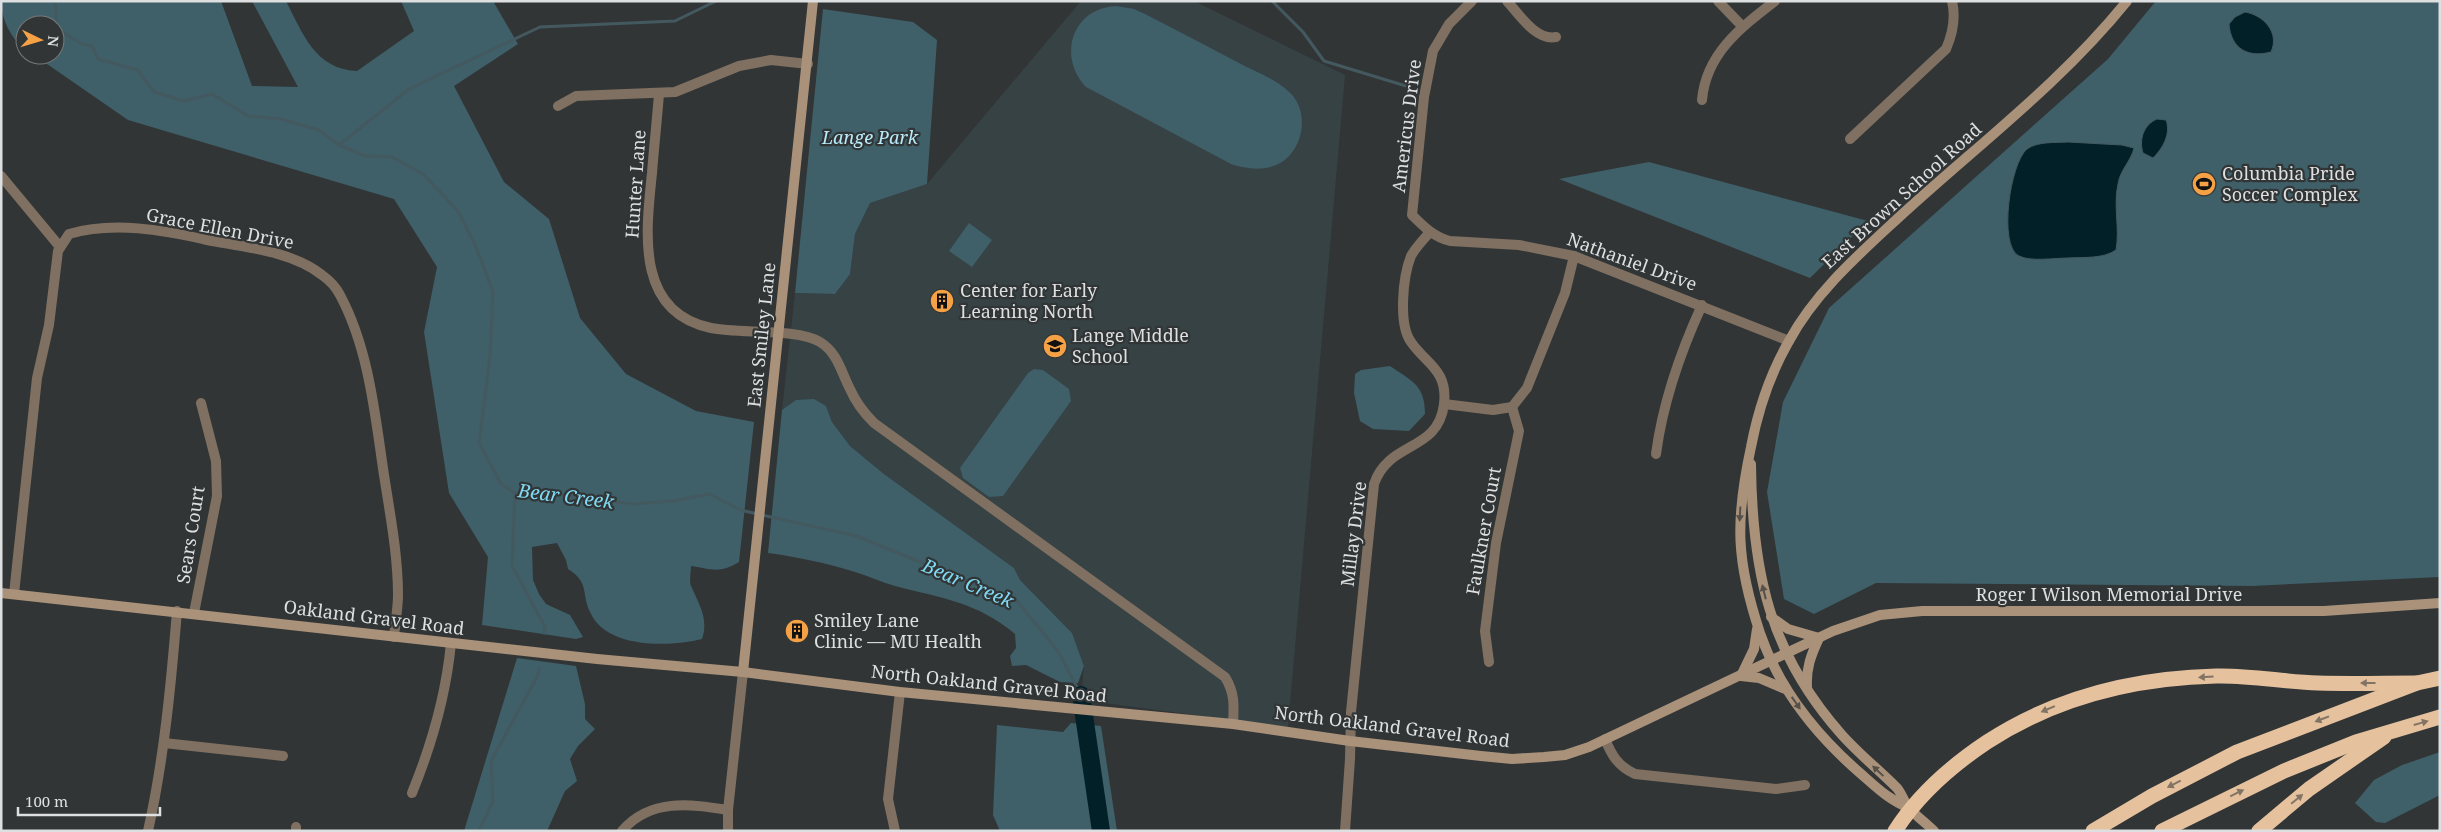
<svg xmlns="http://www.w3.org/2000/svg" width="2441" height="832" viewBox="0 0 2441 832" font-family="'Noto Serif',serif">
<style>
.built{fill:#374245}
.green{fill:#3f5f69}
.water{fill:#022028;stroke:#44595f}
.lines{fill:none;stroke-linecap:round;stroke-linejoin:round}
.stream{stroke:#44595f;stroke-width:3}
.river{stroke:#022028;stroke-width:18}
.street{stroke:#7f7061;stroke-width:10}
.secondary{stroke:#a9917a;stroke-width:10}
.highway{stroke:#e6c19d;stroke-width:15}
.oneway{fill:#55514a}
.oneway2{fill:#827464}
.labels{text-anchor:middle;stroke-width:4.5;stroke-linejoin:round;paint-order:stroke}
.street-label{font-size:18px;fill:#dddfe0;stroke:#313536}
.park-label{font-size:18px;font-style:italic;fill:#b8ebfb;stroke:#313536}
.poi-label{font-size:18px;fill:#dddfe0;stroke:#313536;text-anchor:start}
.water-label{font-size:19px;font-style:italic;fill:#7fd9f3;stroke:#313536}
</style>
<rect width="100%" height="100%" fill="#313536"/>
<polygon class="built" points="1081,1 1194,1 1345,75 1288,727 1081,700 1084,666 1072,633 1020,580 1014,568 884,474 850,446 832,422 826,406 782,410 795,293 835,294 850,273 855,234 870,203 927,184"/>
<g class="green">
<path d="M1,1h220l31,85 46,1 -46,-86h34c17,33 29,68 71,70l57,-40 -13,-30h92l25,43 -64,42 50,96 45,37 31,99 46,56 70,37 58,11 -15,140c-20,12 -27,7 -48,4 0,6 -2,15 0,20 8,18 18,33 11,53 -33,8 -96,10 -112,-27 -9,-19 0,-29 -22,-43l-2,-9 -9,-17 -25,4 1,33 6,14 7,10 24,11 13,22 -7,2 -94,-14 6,-68 -39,-64 -25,-161 13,-65 -43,-68 -266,-79 -94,-65h21v-30h-30v24c-14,-10 -24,-31 -24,-48z"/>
<polygon points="2156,1 2440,1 2440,577 2252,586 1876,583 1814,614 1784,599 1767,492 1783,402 1829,308 2108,59"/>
<path d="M1116,6l18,3 11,5c31,16 62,32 92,48 18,10 43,18 56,34 15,19 10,48 -7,63 -16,13 -37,11 -55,5l-145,-77c-29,-30 -14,-79 30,-81z"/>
<polygon points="823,9 913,22 937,40 927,184 870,203 855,234 850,274 835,294 795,293"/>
<polygon points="1649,162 1868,221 1810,278 1559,179"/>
<polygon points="969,223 992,240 972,267 949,251"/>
<path d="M1390,366c22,15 35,19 35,48l-16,17 -36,-2 -13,-8 -6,-28 1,-19 6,-4z"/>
<polygon points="1034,369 1043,370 1069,389 1071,401 1003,496 989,497 963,478 960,468 1028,373"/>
<path d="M814,399l12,7 6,16 18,24 34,28 130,94 6,12 52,53 12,33 -6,17 -18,-1 -34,-17 -14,1 -2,-10 6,-8 -1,-14c-38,-32 -74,-36 -120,-48 -14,-4 -27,-10 -40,-14 -29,-9 -57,-15 -87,-19l14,-143 14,-10z"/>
<polygon points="517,658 576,666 585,704 585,719 595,729 578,746 570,759 577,781 565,791 547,831 464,831"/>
<polygon points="1071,723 1101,726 1117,831 1000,831 993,815 997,725 1063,732"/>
<polygon points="2440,752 2440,795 2385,823 2376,822 2355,803 2374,780 2402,765"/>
</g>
<g class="water">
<path d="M2245,12c18,3 35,20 26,40 -23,6 -40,-3 -42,-28l6,-7z"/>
<path d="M2157,119l9,1c5,14 -3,28 -13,38l-10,-5c-4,-13 0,-28 14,-34z"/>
<path d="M2068,142l54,3 12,3c-3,13 -14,22 -16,36 -5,22 2,44 -2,66 -13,9 -32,7 -48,8 -14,0 -37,4 -49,-2 -21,-10 -9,-93 8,-107 11,-8 29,-6 41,-7z"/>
</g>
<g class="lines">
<g class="stream">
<polyline points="55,1 57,29 82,44 92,46 98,59 138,70 154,92 184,101 212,94 248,116 281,119 319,130 339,145 365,156 392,157 423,174 458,211 476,247 493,292 490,356 479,443 501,484 515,493 544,493 633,504 673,501 710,494 740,510 856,536 1017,601 1058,651 1081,695"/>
<polyline points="1272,1 1303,32 1324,61 1406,86"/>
<polyline points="339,145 409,89 540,27 675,21 716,1"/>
<polyline points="515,493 512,566 545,627 544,633"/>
<polyline points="479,831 493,801 491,761 538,675 539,668"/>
</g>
<polyline class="river" points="1081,695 1101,831"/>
<g class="street">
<path d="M1472,1l-23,23 -16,27 -9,46 -12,118c12,12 22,22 38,26l69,4 55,11 215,85"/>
<path d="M1507,1c12,13 29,40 49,36"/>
<polyline points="1718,1 1742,26"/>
<path d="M659,94c-2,26 -5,53 -7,79 -6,59 -17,139 59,155 29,6 85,0 109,14 18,11 21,30 30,47 6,14 14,24 24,34l351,254c10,16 9,29 8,47"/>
<path d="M1702,100c4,-46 38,-72 73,-99"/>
<polyline points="558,106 576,96 675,92 739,66 771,60 808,64"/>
<path d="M1850,139l96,-90c7,-16 10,-31 6,-48"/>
<polyline points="1,176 60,247"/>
<polyline points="1444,404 1493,410 1512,407 1527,388 1565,293 1574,256"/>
<path d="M1656,454c7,-53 24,-101 46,-149"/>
<path d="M14,594l23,-216 12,-53 9,-74 11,-17c44,-13 94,-4 138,6 37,7 85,11 115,35 7,5 14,12 18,20 29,54 35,120 44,180 6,39 14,80 14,120 0,14 -3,28 -4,42"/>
<polyline points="194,613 217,496 216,461 201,403"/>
<polyline points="1489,662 1485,631 1496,543 1519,431 1512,407"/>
<path d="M1605,739c7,17 13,27 30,35l141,15 29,-4"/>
<polyline points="164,743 283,756"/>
<path d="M412,793c20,-49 34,-97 39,-150"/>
<path d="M148,831c16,-72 23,-146 29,-220"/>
<polyline points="296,831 296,827"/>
<path d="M622,831c28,-33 68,-27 106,-21"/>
<polyline points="728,831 728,810 743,672"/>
<polyline points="895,831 888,799 900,692"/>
<path d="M1345,831l5,-72 1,-47 23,-228c15,-44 64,-31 70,-80 4,-34 -18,-40 -33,-62 -13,-18 -8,-66 0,-86 5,-9 12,-16 19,-24"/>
</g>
<g class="secondary">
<path d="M1751,464c1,107 18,189 91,271 17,19 37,35 55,53 5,6 7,14 12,20 7,8 17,15 25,23"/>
<polyline points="1,593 597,659 743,672 900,692 1233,724 1350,741 1481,756 1512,759 1544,757 1565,755 1589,747 1833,631 1880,615 1922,611 2324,611 2440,603"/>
<path d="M1771,617l17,12 31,9c-8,17 -13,30 -12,49"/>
<polyline points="1757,629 1754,649 1741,676 1759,678 1785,689"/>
<polyline points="743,672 813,1"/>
<path d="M1909,808c-20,-8 -33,-21 -49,-35 -45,-39 -81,-84 -100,-140 -24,-72 -25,-112 -9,-186 7,-37 19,-73 38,-106 26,-48 68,-85 108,-122 78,-72 163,-135 230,-218"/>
</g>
<g class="highway">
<path d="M1895,831c23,-36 56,-65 92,-89 69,-45 147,-64 229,-66 34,-1 68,6 102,7 33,1 66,0 99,0"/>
<polyline points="2093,831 2152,796 2237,752 2417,683 2440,678"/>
<polyline points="2162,831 2284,771 2356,742 2440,717"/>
<polyline points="2259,831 2309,789 2384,737"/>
</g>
</g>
<defs><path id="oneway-solid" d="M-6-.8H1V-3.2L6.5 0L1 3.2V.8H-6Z" transform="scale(1.25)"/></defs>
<g class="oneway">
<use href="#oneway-solid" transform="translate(1740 514) rotate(93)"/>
<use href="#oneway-solid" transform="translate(1764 592) rotate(-104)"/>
<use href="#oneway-solid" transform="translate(1796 703) rotate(55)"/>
<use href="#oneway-solid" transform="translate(1878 771) rotate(-137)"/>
</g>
<g class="oneway2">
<use href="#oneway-solid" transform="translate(2206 677) rotate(177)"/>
<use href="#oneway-solid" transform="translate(2368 683) rotate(-180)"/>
<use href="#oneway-solid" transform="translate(2048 709) rotate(157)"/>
<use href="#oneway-solid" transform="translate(2322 719) rotate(159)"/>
<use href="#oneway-solid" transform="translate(2421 723) rotate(-16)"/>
<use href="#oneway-solid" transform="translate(2174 784) rotate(153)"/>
<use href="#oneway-solid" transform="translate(2237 793) rotate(-26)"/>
<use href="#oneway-solid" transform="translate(2297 799) rotate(-39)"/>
</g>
<defs>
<g id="stadium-disc" transform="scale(1.25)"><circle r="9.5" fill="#f5a246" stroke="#313536"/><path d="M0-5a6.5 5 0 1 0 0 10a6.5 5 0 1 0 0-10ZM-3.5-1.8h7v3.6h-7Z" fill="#111"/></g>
<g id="building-disc" transform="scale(1.25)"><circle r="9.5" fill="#f5a246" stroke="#313536"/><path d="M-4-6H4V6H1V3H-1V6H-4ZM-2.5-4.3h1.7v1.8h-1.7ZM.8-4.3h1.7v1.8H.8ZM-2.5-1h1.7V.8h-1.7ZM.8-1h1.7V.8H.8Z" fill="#111"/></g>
<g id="school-disc" transform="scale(1.25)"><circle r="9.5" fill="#f5a246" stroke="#313536"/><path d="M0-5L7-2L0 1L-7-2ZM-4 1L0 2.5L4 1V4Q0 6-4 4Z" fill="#111"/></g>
</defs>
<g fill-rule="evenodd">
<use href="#stadium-disc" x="2204" y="184"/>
<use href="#building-disc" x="942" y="301"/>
<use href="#school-disc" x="1055" y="346"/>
<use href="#building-disc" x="797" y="631"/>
</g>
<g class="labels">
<g class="street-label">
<text transform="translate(1407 126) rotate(-83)" y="6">Americus Drive</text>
<text transform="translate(636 184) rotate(-86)" y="6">Hunter Lane</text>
<text transform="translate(1902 196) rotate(-42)" y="6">East Brown School Road</text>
<text transform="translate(220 229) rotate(11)" y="6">Grace Ellen Drive</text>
<text transform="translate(1632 262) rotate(20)" y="6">Nathaniel Drive</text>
<text transform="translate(762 335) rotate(-84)" y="6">East Smiley Lane</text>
<text transform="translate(1484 531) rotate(-80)" y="6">Faulkner Court</text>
<text transform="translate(1354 534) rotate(-83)" y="6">Millay Drive</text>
<text transform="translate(191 535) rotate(-81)" y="6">Sears Court</text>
<text x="2109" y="601">Roger I Wilson Memorial Drive</text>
<text transform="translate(374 618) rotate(7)" y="6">Oakland Gravel Road</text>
<text transform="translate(989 684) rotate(6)" y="6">North Oakland Gravel Road</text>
<text transform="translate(1392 727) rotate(7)" y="6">North Oakland Gravel Road</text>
</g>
<g class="park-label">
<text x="870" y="144">Lange Park</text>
</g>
<g class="poi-label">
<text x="2222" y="180">Columbia Pride<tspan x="2222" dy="21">Soccer Complex</tspan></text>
<text x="960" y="297">Center for Early<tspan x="960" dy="21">Learning North</tspan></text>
<text x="1072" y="342">Lange Middle<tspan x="1072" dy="21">School</tspan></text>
<text x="814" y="627">Smiley Lane<tspan x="814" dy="21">Clinic — MU Health</tspan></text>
</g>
<g class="water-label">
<text transform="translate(566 496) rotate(7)" y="7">Bear Creek</text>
<text transform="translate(968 583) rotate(23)" y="7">Bear Creek</text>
</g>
</g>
<rect width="2441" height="832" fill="none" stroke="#dddfe0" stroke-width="5"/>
<g transform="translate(40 40) rotate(95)"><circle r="24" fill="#313536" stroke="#76797a"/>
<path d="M0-4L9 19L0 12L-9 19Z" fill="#f5a246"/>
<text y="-8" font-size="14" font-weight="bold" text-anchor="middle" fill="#dddfe0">N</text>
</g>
<path d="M18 807v8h142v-8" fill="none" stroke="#dddfe0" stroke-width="2.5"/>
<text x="25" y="807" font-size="15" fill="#dddfe0" stroke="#313536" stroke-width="4" paint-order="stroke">100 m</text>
</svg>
